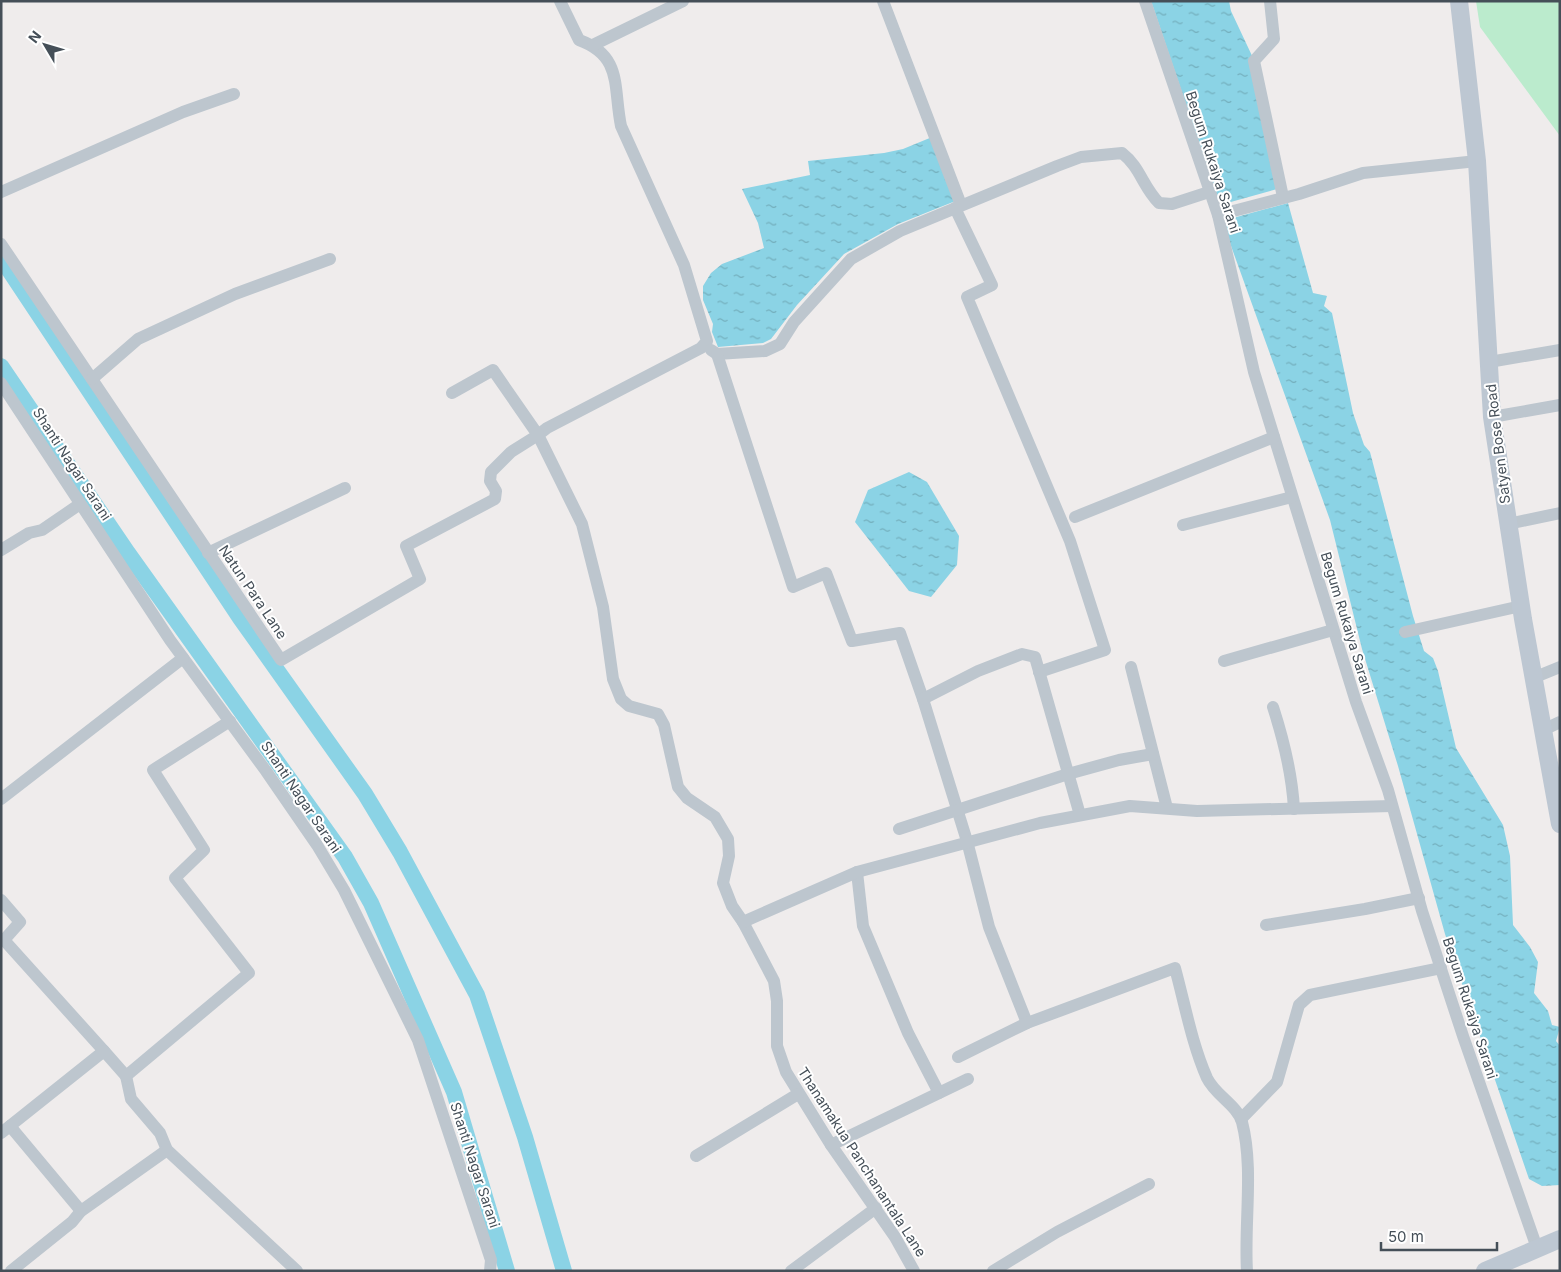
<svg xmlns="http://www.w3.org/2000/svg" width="1561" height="1272" viewBox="0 0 1561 1272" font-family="Inter,sans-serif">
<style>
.green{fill:#bbebcd}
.water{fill:url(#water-ripples)}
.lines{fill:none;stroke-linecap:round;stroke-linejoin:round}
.canal{stroke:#8bd3e5;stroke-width:16}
.minor{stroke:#bdc6ce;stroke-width:12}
.secondary{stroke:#bdc7d2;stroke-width:18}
.labels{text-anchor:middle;stroke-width:4;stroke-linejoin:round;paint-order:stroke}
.street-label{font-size:14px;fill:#454f58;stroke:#fff}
</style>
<defs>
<pattern id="water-ripples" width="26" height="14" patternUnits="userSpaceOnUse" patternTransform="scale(1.25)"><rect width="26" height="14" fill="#8bd3e5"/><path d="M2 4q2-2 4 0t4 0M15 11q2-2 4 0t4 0" fill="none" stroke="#73aebc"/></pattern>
</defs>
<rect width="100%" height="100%" fill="#efecec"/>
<polygon class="green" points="1476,1 1560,1 1560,136 1480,27"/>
<g class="water">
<polygon points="1151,1 1229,1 1231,11 1254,60 1284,187 1220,205"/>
<polygon points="937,135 963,198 898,224 844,254 797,305 771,339 763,343 718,347 712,332 713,324 703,300 703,286 711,273 722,264 764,248 758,223 742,189 810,175 808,161 884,153 903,149"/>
<polygon points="1288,203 1313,293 1327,296 1324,306 1332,313 1353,413 1364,445 1370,452 1413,616 1424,651 1433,658 1438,671 1456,748 1503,825 1510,856 1513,925 1530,947 1538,962 1534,993 1548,1011 1552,1025 1560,1027 1556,1041 1560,1046 1560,1185 1542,1186 1529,1179 1445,934 1398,766 1362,649 1330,520 1222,221"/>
<polygon points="909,472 927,482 959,536 957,565 931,597 909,591 855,522 868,490"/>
</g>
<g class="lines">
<g class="canal">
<polyline points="1,258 240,618 365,794 400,852 477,995 525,1137 564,1271"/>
<polyline points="1,366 128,553 345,857 371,903 454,1092 507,1271"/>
</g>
<g class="minor">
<path d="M560,1l19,39c44,16 34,47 42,86l63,139 23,76 -6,7 -154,80 -9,7 44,89 21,83 10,72 8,20 8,7 29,8 6,11 14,62 9,11 28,19 13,22 1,17 -6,27 9,23 11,16 31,59 3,20v45l9,26 45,73 64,92 19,34"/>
<polyline points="883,1 961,205"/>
<polyline points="1145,1 1218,215 1254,372 1356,702 1388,790 1422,911 1463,1036 1537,1248"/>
<polyline points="1270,1 1274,39 1254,61 1283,197"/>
<polyline points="593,45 683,1"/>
<polyline points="1,192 183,112 234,94"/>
<polyline points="955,208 992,285 967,297 1070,541 1105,650 1039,672"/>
<polyline points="1218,215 1299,194 1363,173 1477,161"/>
<polyline points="1,244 281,660 420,579 406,546 495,499 496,491 490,481 491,472 511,452 538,435 493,370 452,393"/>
<path d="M711,350l6,4 48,-3 15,-7 14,-22 57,-63 49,-28 157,-65 24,-9 41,-4c18,14 21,34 37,50l13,1 37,-12"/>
<polyline points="717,354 793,587 826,573 852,641 900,633 923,699 967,841 989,927 1027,1023"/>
<polyline points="1489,362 1560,350"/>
<polyline points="92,379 138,339 235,294 330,259"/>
<polyline points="1,383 170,640 266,771 317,845 344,890 418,1040 491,1260 490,1271"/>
<polyline points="1492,417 1560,405"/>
<polyline points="1075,517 1274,437"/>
<polyline points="1508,524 1560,513"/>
<polyline points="1183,525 1292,497"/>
<polyline points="1,550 29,533 42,530 80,504"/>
<polyline points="208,553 345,488"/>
<polyline points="1405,632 1521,606"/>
<polyline points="1224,661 1333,630"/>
<polyline points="1131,667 1167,808"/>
<polyline points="1533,678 1560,667"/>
<polyline points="923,699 978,671 1022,654 1035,657 1080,815"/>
<path d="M1273,707c11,34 19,66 21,102"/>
<polyline points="1543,730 1560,722"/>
<polyline points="1,799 183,658"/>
<polyline points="899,829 1068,774 1119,760 1153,754"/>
<polyline points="857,872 863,926 908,1033 939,1093"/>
<polyline points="1,900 20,922 4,940 104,1051"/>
<polyline points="743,922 857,872 1040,823 1130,806 1197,811 1392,806"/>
<polyline points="1266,925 1365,909 1419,898"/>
<path d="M958,1057l69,-34 148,-55c10,37 17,76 32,110 8,17 30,27 35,44 12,46 2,101 5,149"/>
<polyline points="126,1076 131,1099 160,1133 167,1150 297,1271"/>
<polyline points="1241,1119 1277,1082 1299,1005 1310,995 1441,968"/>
<polyline points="10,1126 81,1211"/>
<polyline points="1,1133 104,1051 126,1076 249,973 175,878 204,850 153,770 230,721"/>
<polyline points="831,1145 968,1079"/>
<polyline points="696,1156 798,1094"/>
<polyline points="11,1271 72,1222 81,1211 167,1150"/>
<polyline points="791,1271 876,1208"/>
<polyline points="993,1271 1057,1232 1149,1184"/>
</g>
<g class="secondary">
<polyline points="1459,1 1477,161 1492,417 1523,619 1560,824"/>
<polyline points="1485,1271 1560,1239"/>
</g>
</g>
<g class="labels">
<g class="street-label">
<text transform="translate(1213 162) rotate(72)" y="5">Begum Rukaiya Sarani</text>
<text transform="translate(1498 444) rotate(-97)" y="5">Satyen Bose Road</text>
<text transform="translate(72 464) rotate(57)" y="5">Shanti Nagar Sarani</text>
<text transform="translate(253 592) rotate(56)" y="5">Natun Para Lane</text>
<text transform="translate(1347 623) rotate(73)" y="5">Begum Rukaiya Sarani</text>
<text transform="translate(301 797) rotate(56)" y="5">Shanti Nagar Sarani</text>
<text transform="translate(1470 1008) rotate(72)" y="5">Begum Rukaiya Sarani</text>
<text transform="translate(862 1162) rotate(57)" y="5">Thanamakua Panchanantala Lane</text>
<text transform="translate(475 1165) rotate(72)" y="5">Shanti Nagar Sarani</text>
</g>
</g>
<rect width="1561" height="1272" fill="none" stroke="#454f58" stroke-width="5"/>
<g transform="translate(45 45) rotate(308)" stroke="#ffffff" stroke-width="4" paint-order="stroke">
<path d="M0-4L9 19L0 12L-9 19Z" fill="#454f58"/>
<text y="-8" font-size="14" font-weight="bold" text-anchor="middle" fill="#454f58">N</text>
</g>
<path d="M1381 1242v8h116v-8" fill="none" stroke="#454f58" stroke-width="2.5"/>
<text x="1388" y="1242" font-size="15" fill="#454f58" stroke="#ffffff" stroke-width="4" paint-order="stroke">50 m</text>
</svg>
